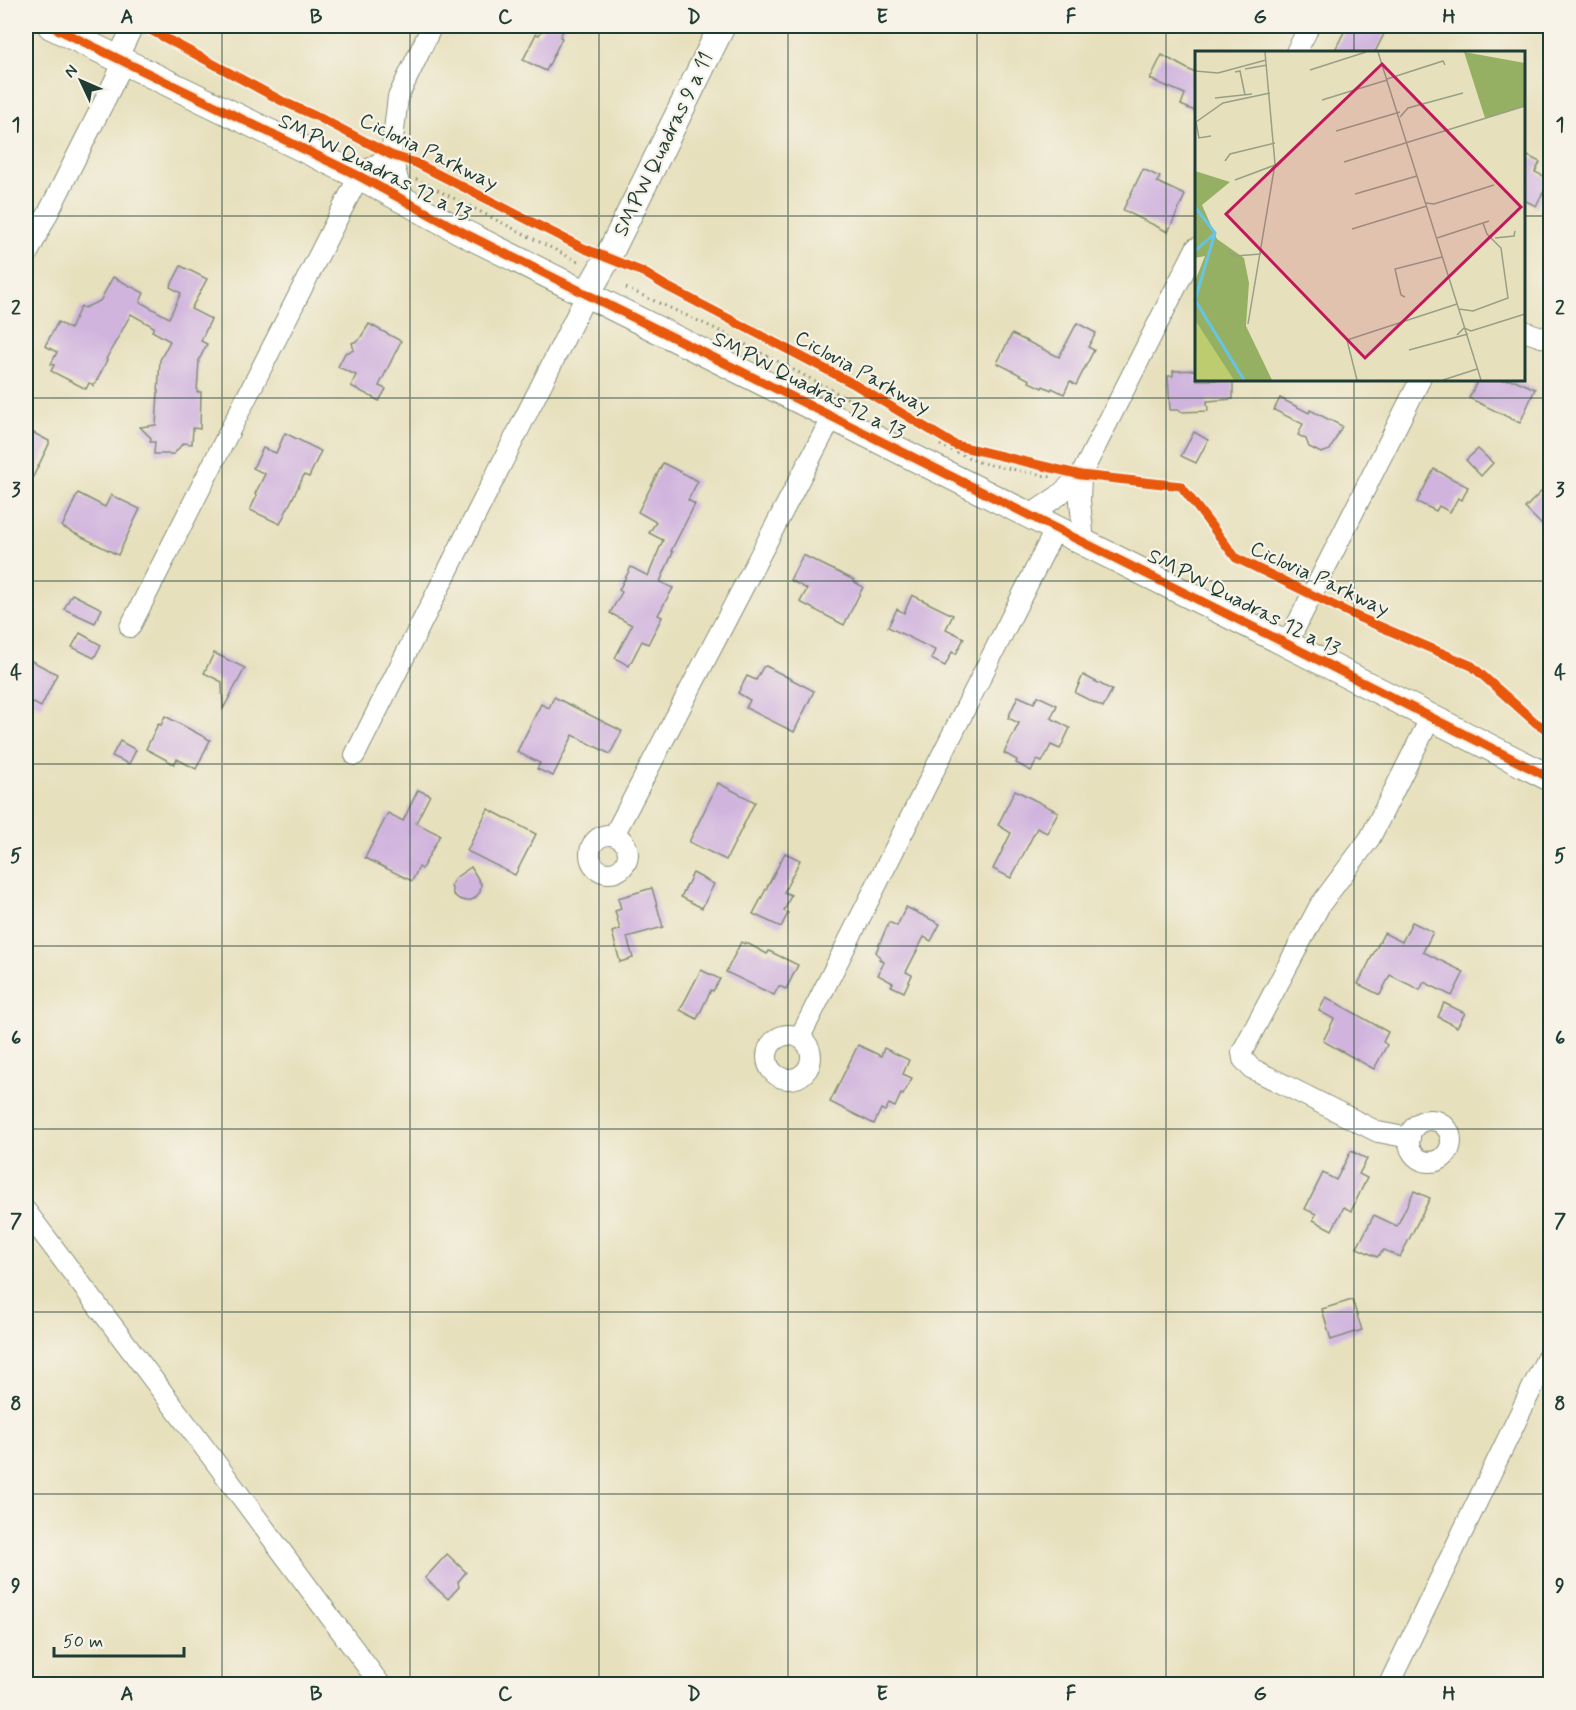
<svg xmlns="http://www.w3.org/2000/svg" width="1576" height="1710" viewBox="0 0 1576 1710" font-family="Mynerve,sans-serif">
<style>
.building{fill:#d0b4de}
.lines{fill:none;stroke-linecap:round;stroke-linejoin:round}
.minor-casing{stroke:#838e78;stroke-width:22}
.tertiary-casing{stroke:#838e78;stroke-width:28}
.path{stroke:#838e78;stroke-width:3;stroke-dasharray:1.5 4.5;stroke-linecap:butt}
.minor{stroke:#fff;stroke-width:20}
.tertiary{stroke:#fff;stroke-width:26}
.cycleway-casing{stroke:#f7f3e8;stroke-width:13}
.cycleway{stroke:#e8590c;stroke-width:9}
.grid{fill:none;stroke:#1f3d34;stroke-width:1.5;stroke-opacity:0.55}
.labels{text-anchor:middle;stroke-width:4.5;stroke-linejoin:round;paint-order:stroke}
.street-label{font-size:21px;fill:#1f3d34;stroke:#f7f3e8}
.inset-river{fill:none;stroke:#67c4e5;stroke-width:3}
.inset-road{fill:none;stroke:#979f86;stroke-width:1.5}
.view{fill:#c2185b;fill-opacity:0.15;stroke:#c2185b;stroke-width:3}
.inset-edge{fill:none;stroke:#1f3d34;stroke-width:3}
.neatline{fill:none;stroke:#1f3d34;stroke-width:2}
.grid-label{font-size:20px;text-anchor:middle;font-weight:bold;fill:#1f3d34}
</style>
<rect width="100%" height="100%" fill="#f7f3e8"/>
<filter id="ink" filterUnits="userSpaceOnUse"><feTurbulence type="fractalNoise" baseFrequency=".0167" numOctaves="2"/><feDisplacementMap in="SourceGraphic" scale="12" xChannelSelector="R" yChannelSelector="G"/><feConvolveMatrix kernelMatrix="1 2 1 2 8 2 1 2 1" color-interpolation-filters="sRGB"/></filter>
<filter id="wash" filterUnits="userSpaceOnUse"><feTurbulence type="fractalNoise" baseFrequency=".008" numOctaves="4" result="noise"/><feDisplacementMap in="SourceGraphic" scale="24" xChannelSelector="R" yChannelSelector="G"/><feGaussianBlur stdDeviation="1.35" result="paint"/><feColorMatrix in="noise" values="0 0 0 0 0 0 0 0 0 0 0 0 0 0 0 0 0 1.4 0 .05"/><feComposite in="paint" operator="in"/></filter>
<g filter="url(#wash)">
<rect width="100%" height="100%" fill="#e7e0bd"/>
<g id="blocks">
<g class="building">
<polygon points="544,26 565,26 560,37 562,38 546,71 523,60 536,34 539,35"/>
<polygon points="1347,26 1388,26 1375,52 1334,52"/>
<polygon points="1162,55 1193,72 1197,67 1197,112 1181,105 1185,94 1150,79"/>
<polygon points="1524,154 1540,162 1535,172 1550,179 1536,206 1524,200"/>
<polygon points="1143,169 1160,177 1157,182 1185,195 1168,232 1123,210"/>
<polygon points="181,266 207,279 191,309 211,319 201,341 207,344 199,360 197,392 201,392 200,429 193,428 192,444 183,443 174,454 154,454 155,442 150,442 151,438 140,427 156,425 160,360 170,341 152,331 154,327 131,314 106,359 107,360 94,386 89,383 86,389 51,371 54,365 51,364 57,352 45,346 58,322 70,329 81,306 84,308 100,301 113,277 144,293 140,302 169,318 181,293 170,287"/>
<polygon points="1077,323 1096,333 1088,347 1094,350 1076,385 1070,381 1064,394 1052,388 1051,390 1043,386 1042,388 1029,382 1030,380 997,363 1012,334 1059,357"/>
<polygon points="369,324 401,341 379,386 386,389 379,401 351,386 356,375 338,367 345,353 354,350 352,343 359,340"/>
<polygon points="1197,370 1197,380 1233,380 1233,399 1207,401 1208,411 1180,412 1180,410 1170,410 1168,376 1173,376 1173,371"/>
<polygon points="1478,380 1515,380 1535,389 1520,423 1469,398"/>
<polygon points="1280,398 1309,413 1310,410 1342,426 1330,450 1321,453 1309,447 1306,439 1298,435 1303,424 1274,410"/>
<polygon points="26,429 49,441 49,444 26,491"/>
<polygon points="1194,432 1208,440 1196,463 1181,456"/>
<polygon points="285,433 321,451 309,477 304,475 280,524 250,510 257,495 255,494 265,474 253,468 263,448 276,453"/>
<polygon points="1478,449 1493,463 1481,476 1466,460"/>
<polygon points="663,463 698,481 688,500 695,504 671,551 673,552 660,582 673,588 658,615 662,617 648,644 642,641 629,666 615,658 632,625 610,613 622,592 619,590 631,567 648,576 663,540 649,533 656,522 638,512"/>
<polygon points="1434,469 1468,487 1462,500 1458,498 1450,512 1439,506 1436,511 1417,502"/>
<polygon points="1543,490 1551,497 1551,514 1541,524 1525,508"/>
<polygon points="78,493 105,507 111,495 140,509 118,555 62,527"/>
<polygon points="803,555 854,580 853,581 863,587 844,625 800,602 807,589 790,580"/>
<polygon points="72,594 102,609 95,623 64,609"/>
<polygon points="912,595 953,615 946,629 964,638 956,654 952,652 945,666 931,659 935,650 888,627 897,609 904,613"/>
<polygon points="80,633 101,645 94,658 72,647"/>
<polygon points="214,653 245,668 223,709 222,682 204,673"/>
<polygon points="26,658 57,674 41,707 26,699"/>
<polygon points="766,666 814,691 794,732 746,708 750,700 738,693 747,676 756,680 763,667"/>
<polygon points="1083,675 1112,690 1103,707 1075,693"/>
<polygon points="1018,696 1034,703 1038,696 1057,705 1051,718 1070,728 1060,749 1051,745 1042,762 1037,760 1031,771 1016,763 1017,760 1004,753 1019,723 1008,718"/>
<polygon points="554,697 622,731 610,754 573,735 553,776 537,769 540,763 517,752 541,704 549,708"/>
<polygon points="165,716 210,740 196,769 177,759 174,764 146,749 158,724 161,725"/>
<polygon points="120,741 136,750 129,764 112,756"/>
<polygon points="718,783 755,802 726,860 689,842"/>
<polygon points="418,790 430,795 416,823 440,835 422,869 419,867 412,881 365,858 388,813 403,821"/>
<polygon points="1015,790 1058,812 1047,833 1037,828 1011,878 993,869 1011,833 998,825"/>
<polygon points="488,809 536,834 515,875 467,851"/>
<polygon points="785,853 800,860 784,892 791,895 784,911 788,913 781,927 753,914"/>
<polygon points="471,867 481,884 480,892 474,899 466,901 459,899 453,894 451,885 455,878"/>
<polygon points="693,873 714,884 702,908 681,897"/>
<polygon points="652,888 663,927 627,937 633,958 620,962 612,932 620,929 615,911 621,909 618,898"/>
<polygon points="906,907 940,924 931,941 924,937 906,972 912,975 904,992 891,986 893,983 878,975 884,962 879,959 880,957 876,952 889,922 897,926"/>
<polygon points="1412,922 1433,932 1423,952 1464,972 1452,996 1424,982 1420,990 1390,975 1380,995 1358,984 1384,933 1402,942"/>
<polygon points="741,942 744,944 745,942 767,954 769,951 798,965 786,989 779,986 774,995 726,972"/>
<polygon points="701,970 720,979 713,991 711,990 697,1019 680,1010"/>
<polygon points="1326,997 1388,1032 1383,1042 1387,1045 1374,1069 1323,1041 1334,1019 1319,1011"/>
<polygon points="1444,1003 1465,1013 1457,1027 1438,1017"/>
<polygon points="858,1045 881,1056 884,1048 909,1060 903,1074 912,1078 903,1095 901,1094 895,1107 889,1104 885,1111 881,1109 874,1124 830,1102"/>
<polygon points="1351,1151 1367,1159 1359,1174 1367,1178 1351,1211 1344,1207 1332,1230 1313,1220 1316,1214 1305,1209 1323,1173 1336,1180"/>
<polygon points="1414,1191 1430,1198 1400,1257 1384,1250 1377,1257 1357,1248 1374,1215 1397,1226"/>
<polygon points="1352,1300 1362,1330 1331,1340 1322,1309"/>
<polygon points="447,1554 466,1572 458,1582 459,1587 448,1599 425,1578"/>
</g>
</g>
</g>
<g filter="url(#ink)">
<use href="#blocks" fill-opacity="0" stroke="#838e78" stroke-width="1.5"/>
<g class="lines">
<g class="minor-casing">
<g id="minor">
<polyline points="1296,52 1307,31"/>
<polyline points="117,59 133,26"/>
<polyline points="404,201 391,155 398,97 432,26"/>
<polyline points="26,257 124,62"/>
<polyline points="1524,331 1541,337 1550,338"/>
<polyline points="1081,475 1080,501 1084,542"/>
<polyline points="1030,515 1058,496 1081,475 1196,248"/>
<polyline points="130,627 359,176 391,155"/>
<polyline points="1287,644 1420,380"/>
<polyline points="355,755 587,294"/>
<circle cx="609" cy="854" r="19"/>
<polyline points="614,835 832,417"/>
<circle cx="789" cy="1057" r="22"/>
<polyline points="800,1037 1056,528"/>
<circle cx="1430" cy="1141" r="21"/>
<polyline points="1410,1138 1378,1132 1251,1068 1243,1059 1242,1052 1320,905 1370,838 1431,717"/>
<polyline points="26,1211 210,1455 380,1684"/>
<polyline points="1389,1684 1550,1351"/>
</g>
</g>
<g class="tertiary-casing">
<g id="tertiary">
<polyline points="51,26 359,176 466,234 1287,644 1550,778"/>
<polyline points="587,294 608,257 722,26"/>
</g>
</g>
<g class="path">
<polyline points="416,179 581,263"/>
<polyline points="626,288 716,329 864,407"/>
<polyline points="940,445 981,463 1051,477"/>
</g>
<use href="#minor" class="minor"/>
<use href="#tertiary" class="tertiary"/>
<g class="cycleway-casing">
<g id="cycleway">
<polyline points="51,26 359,176 466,234 1287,644 1550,778"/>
<polyline points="143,26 282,101 320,118 391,155 416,163 583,248 643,272 666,286 852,383 955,445 1081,475 1181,486 1236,558 1358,617 1472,666 1536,723 1550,731"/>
</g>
</g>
<use href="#cycleway" class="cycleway"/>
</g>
</g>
<path class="grid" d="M222,26v1658M410,26v1658M599,26v1658M788,26v1658M977,26v1658M1166,26v1658M1354,26v26M26,216h1170M1524,216h26M1354,380v1304M26,398h1524M26,581h1524M26,764h1524M26,946h1524M26,1129h1524M26,1312h1524M26,1494h1524"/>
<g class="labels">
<g class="street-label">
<text transform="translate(663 144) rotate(-64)" y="7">SMPW Quadras 9 a 11</text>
<text transform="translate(429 151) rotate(26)" y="7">Ciclovia Parkway</text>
<text transform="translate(375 167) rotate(27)" y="7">SMPW Quadras 12 a 13</text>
<text transform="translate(863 372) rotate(29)" y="7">Ciclovia Parkway</text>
<text transform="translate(809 385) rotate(27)" y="7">SMPW Quadras 12 a 13</text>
<text transform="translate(1320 578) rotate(25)" y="7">Ciclovia Parkway</text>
<text transform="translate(1244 602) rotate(27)" y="7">SMPW Quadras 12 a 13</text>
</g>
</g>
<g transform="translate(1195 51)">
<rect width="330" height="330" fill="#e7e0bd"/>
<path d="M0,269l37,52 2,8h-39z" fill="#bccc6f"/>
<path d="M269,1l61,11v43l-40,12zM0,120l35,11 -28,23 15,34 27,19 5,25 -3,43 26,54h-38l-39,-60v-39l10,-25 -10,2z" fill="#95b062"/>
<path class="inset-river" d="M0,156l20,26 -20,67 49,80M0,200l20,-18"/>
<path class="inset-road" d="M183,1l103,328M50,18l22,-4M115,19l56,-18M0,20l23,2 48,-13M40,21l5,-1 5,24M192,28l56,-18 2,4M20,47l37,-4M127,49l65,-20M205,66l8,-9 55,-15M141,80l64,-19M16,85l-12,2 -3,-16 27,-19 47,-10M30,110l5,-7 45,-11M149,111l181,-56M40,129l40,-15M160,143l62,-18M231,152l8,1 60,-19M157,178l75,-23M242,187l52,-17M300,187l19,-2 1,-5M33,201l7,4 26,-2M210,246l-4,-2 -6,-26 47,-12M264,258l14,2 35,-13 -7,-50 -14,-14 -4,-11M53,273l27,-160 -10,-112M262,284l7,-7 7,3 54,-17M214,299l59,-16M162,329l-10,-40 110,-36M248,329l34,-11"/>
<path class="view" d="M187,13l139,143 -156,151 -139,-144z"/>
<rect width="330" height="330" class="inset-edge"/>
</g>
<rect width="1576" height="1710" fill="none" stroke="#f7f3e8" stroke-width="66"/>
<g transform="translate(81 81) rotate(314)" stroke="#f7f3e8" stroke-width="4.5" paint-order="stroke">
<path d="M0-4.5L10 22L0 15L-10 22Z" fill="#1f3d34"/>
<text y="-9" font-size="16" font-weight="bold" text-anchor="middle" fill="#1f3d34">N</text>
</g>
<path d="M54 1647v9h130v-9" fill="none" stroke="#1f3d34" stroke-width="3"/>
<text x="63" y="1647" font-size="18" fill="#1f3d34" stroke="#f7f3e8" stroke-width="4.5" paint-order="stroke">50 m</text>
<rect x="33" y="33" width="1510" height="1644" class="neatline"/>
<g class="grid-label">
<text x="127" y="23">A</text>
<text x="316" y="23">B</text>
<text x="505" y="23">C</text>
<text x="694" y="23">D</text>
<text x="882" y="23">E</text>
<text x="1071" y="23">F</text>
<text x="1260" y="23">G</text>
<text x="1449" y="23">H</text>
<text x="16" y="131">1</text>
<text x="1560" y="131">1</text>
<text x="16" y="314">2</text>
<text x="1560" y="314">2</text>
<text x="16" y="496">3</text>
<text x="1560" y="496">3</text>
<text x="16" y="679">4</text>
<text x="1560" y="679">4</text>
<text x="16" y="862">5</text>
<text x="1560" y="862">5</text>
<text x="16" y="1044">6</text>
<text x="1560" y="1044">6</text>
<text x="16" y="1227">7</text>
<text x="1560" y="1227">7</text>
<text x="16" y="1410">8</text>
<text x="1560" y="1410">8</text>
<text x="16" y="1592">9</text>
<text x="1560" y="1592">9</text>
<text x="127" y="1700">A</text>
<text x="316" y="1700">B</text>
<text x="505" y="1700">C</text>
<text x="694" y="1700">D</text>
<text x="882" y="1700">E</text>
<text x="1071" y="1700">F</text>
<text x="1260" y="1700">G</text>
<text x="1449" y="1700">H</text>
</g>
</svg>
